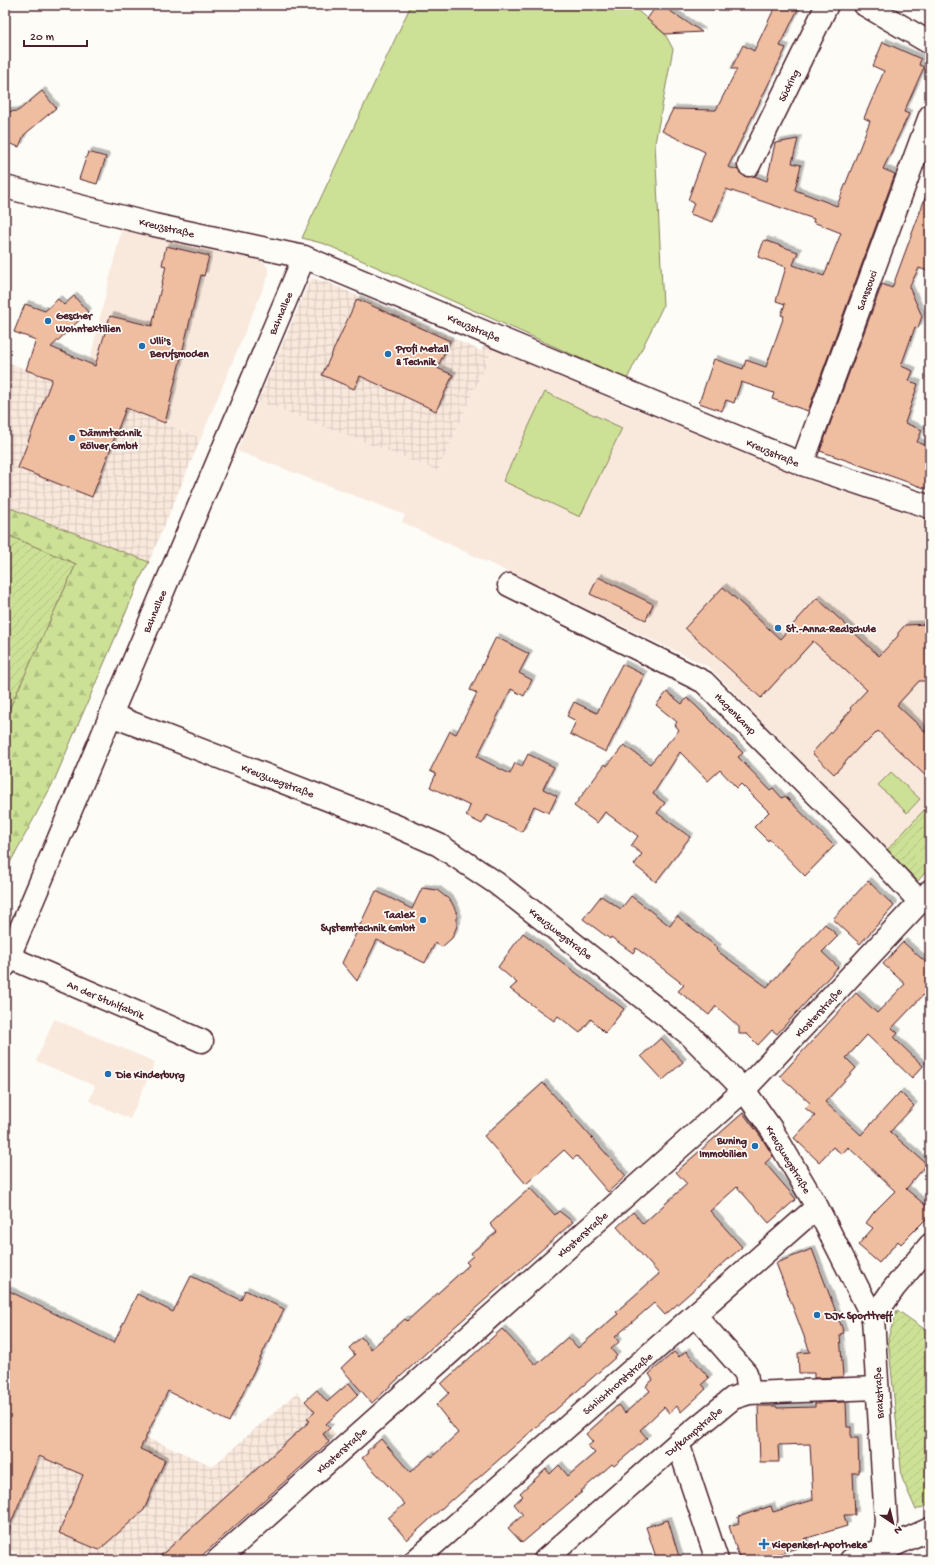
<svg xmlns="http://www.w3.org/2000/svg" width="935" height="1565" viewBox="0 0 935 1565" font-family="'Gochi Hand',sans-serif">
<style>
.built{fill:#f9e9dd}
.industrial{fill:url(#industrial-grid)}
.grass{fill:#cce196;stroke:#8b8060}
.forest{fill:url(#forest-firs);stroke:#8b8060}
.garden{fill:url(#garden-furrows);stroke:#8b8060}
.building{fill:#efbda0;stroke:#4a1f2b;filter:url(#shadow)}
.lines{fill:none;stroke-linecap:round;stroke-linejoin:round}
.minor-casing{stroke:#4a1f2b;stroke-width:25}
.minor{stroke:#fdfcf7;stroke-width:22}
.poi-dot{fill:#1f6fb2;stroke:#fdfcf7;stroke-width:1.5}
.labels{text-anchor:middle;stroke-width:3.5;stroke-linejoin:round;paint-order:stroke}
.street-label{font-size:11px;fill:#4a1f2b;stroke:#fdfcf7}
.poi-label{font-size:11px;font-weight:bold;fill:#4a1f2b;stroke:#fdfcf7;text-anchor:start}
</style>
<defs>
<pattern id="industrial-grid" width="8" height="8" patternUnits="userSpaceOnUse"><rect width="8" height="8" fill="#f9e9dd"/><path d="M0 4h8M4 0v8" fill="none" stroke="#d7c7be"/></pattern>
<pattern id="forest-firs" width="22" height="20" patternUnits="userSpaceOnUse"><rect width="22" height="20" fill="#cce196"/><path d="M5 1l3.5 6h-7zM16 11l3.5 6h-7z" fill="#b1c181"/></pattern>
<pattern id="garden-furrows" width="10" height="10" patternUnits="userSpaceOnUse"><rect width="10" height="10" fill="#cce196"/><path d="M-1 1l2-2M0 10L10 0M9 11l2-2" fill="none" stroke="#b1c181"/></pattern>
<filter id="shadow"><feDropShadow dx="3.5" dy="-3.5" stdDeviation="0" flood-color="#0004"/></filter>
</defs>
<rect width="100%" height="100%" fill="#fdfcf7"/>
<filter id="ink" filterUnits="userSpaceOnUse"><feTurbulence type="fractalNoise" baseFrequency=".025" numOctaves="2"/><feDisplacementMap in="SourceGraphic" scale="8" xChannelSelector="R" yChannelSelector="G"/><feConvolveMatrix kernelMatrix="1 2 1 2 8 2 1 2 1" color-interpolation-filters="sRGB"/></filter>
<g filter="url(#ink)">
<g class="built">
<polygon points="122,227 255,256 261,259 267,266 269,274 201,438 51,379 62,352 89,363"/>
<polygon points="494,346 634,409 930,516 930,867 918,881 709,667 402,522 405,515 237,451 258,401 438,471"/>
<polygon points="54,1019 155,1062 130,1119 89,1101 95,1086 36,1061"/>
</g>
<g class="industrial">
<polygon points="311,278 327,282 481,351 485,342 494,346 438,471 258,401"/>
<polygon points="5,361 201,438 149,562 5,506"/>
<polygon points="5,1377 213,1466 297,1392 336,1435 197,1560 29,1560 5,1547"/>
</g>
<g class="grass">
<polygon points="411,5 631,5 665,34 673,49 655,143 663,306 627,379 325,244 302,238"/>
<polygon points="545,392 622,428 580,517 503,481"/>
<polygon points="891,772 920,799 907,813 878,785"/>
</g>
<polygon class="forest" points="5,506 149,562 141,577 54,781 5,872 5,718 76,564 5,534"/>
<g class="garden">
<polygon points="5,534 76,564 5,718"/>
<polygon points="924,810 930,816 930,867 918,881 887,850"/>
<polygon points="897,1310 930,1333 930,1504 916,1510 902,1478 888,1338"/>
</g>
<g class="building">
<polygon points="657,5 661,5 702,32 665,34 647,19"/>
<polygon points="776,5 800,5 780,46 786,48 728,167 738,170 744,176 754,176 767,181 775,143 798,139 792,163 801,165 795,190 837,206 870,121 864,118 884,71 873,66 883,42 921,59 919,65 924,67 904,112 909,114 883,169 895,174 808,411 772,399 774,393 741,382 734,403 726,400 722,411 699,403 714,359 743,369 746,360 766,367 784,316 781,315 785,304 776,301 786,267 758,257 764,240 798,252 793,265 824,276 841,233 813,222 814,219 726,189 713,222 690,214 694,203 688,200 705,152 662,131 673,109 716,110 737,69 731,69 743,45 754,51"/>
<polygon points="42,91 56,108 24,135 19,147 5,142 5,112 18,111"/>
<polygon points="88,152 106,157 97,184 79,179"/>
<polygon points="928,190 930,190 930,272 919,268 909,287 922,316 918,328 915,327 901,366 913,371 909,381 918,384 905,423 922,430 917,442 930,447 930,490 820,451 882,284 892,288"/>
<polygon points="166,246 209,256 204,276 201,275 165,423 126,408 92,497 18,468 52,379 26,370 36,340 14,332 25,304 45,311 58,299 64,305 74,296 88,312 51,347 95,366 110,316 152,326 166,266 162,265"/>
<polygon points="357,299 450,341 437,368 453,375 436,411 360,376 354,389 322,375"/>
<polygon points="598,577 653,604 646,620 590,594"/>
<polygon points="723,587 780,639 817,598 879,656 898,636 898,633 905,625 930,624 930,681 919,681 897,705 930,736 930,780 878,731 865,744 863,743 834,774 812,753 851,710 850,708 867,690 813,641 761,698 685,628"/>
<polygon points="496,637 529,654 519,673 532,680 524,696 511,689 477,757 510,774 515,763 522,766 528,754 554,767 543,789 557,796 549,813 534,806 522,832 487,815 482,824 466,816 470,806 430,787 436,774 430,771 450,731 456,734 471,705 477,693 470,690"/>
<polygon points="622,664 644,675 606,752 570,734 576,721 567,716 574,702 597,713"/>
<polygon points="667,692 682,704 687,698 695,705 743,753 738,757 770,790 773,788 782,798 785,796 834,846 805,876 769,839 768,841 754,827 769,812 741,784 737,788 720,770 708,781 680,752 653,794 665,803 657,813 690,837 656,882 634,865 642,854 631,846 638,836 605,812 597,823 574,806 605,764 607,766 624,745 650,764 679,730 675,725 677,722 656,705"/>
<polygon points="868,881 894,906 860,944 833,919"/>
<polygon points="422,888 437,890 451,901 457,913 457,926 452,938 442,947 435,943 425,963 377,940 357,981 342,963 376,891 412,909"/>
<polygon points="601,896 621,909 631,896 670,926 677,916 718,948 716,950 767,987 825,924 838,936 822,952 838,967 777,1034 772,1030 758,1045 747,1034 739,1034 739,1027 716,1006 709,1015 686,997 678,991 684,985 636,948 633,953 611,937 610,939 583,919"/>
<polygon points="523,933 624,1009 605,1033 591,1019 580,1033 558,1016 554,1021 510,989 517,983 498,967"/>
<polygon points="903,942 930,966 930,988 892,1028 898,1033 894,1038 923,1066 912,1078 867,1035 846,1058 856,1068 825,1102 861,1135 900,1092 914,1106 890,1132 927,1164 906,1189 930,1209 930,1215 901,1244 898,1241 879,1263 858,1245 873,1228 866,1223 874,1212 895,1191 848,1147 842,1154 833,1147 819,1162 794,1138 815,1116 805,1108 810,1103 780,1076 856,993 877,1013 905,984 883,964"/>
<polygon points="661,1038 683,1062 663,1080 641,1056"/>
<polygon points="543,1083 626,1176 608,1192 577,1156 573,1159 564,1150 526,1184 484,1136"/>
<polygon points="743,1113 761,1137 773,1156 765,1163 796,1199 769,1223 737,1187 710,1211 742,1247 665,1315 654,1303 615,1337 619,1342 611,1349 617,1356 453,1500 452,1499 407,1540 388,1518 405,1504 362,1458 368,1453 367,1451 381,1439 410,1472 430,1455 432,1457 458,1433 436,1405 449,1393 441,1384 502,1329 536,1365 568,1337 578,1348 618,1314 616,1312 659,1274 617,1227 633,1212 643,1224 687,1184 676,1172"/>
<polygon points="530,1188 555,1215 559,1211 573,1222 442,1338 372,1403 341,1368 355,1355 349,1348 361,1337 371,1349 405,1319 407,1321 469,1265 466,1262 473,1256 471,1253 497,1232 490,1224"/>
<polygon points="812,1249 844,1333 840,1334 843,1377 814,1378 814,1373 799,1373 798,1353 810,1352 776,1263"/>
<polygon points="191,1276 241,1300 245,1290 284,1309 229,1422 168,1391 140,1449 165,1460 144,1510 99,1550 59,1533 83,1475 39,1456 5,1537 5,1289 114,1343 137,1294 173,1312"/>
<polygon points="686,1351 709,1378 702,1384 706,1389 681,1412 677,1406 669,1413 664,1407 640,1430 647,1438 614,1466 612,1464 581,1491 582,1492 522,1543 508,1528 523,1515 514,1504 523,1496 520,1493 546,1469 550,1474 559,1465 568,1476 595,1453 588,1446 593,1442 586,1434 618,1405 625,1413 650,1391 646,1386 653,1380 649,1374 674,1352 679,1357"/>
<polygon points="349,1383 358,1394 326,1424 330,1428 323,1434 329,1442 197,1560 156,1560 310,1421 307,1419 315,1412 305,1401 317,1390 327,1402"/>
<polygon points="846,1402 847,1427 851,1427 851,1438 858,1438 859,1473 853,1473 855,1515 844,1515 847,1526 804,1539 806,1545 760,1560 740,1560 729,1526 739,1523 738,1517 771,1506 773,1512 813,1500 810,1444 778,1445 779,1462 760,1462 758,1406 776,1406 777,1408 815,1407 815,1403"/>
<polygon points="668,1520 680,1560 657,1560 646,1527"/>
</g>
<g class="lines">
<g class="minor-casing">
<g id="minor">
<polyline points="865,5 930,43"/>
<polyline points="749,165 827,5"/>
<polyline points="5,187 154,225 304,257 802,464 930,507"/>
<polyline points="802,464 930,116"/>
<polyline points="509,585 704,682 863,841 920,902"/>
<polyline points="111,715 396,826 439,845 496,883 545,921 690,1035 744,1090 772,1130 817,1207 873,1318"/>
<polyline points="9,957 202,1041"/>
<polyline points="5,966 304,257"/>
<polyline points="695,1315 746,1373 749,1393"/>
<polyline points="678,1443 717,1560"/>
<polyline points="218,1560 744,1090 930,891"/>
<polyline points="416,1560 817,1207"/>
<polyline points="545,1560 678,1443 733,1398 749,1393 877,1388"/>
<polyline points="851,1560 883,1550 930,1529"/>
<polyline points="887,1560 883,1550 886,1521 873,1318 894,1288 930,1245"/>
</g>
</g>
<use href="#minor" class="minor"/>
</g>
</g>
<g class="poi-dot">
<circle cx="48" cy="321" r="4"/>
<circle cx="142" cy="346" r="4"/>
<circle cx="388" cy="354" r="4"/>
<circle cx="72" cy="438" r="4"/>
<circle cx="778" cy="628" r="4"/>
<circle cx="423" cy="920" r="4"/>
<circle cx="108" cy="1074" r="4"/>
<circle cx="755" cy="1146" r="4"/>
<circle cx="817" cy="1315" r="4"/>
<path d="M762 1538h4v4h4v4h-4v4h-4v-4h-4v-4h4z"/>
</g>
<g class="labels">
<g class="street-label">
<text transform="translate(788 85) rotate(-64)" y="4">Südring</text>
<text transform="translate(167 227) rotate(13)" y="4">Kreuzstraße</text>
<text transform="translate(866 290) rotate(-70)" y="4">Sanssouci</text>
<text transform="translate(280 313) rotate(-67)" y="4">Bahnallee</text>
<text transform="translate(474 327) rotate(23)" y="4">Kreuzstraße</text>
<text transform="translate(773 452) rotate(23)" y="4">Kreuzstraße</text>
<text transform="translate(154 611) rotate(-67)" y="4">Bahnallee</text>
<text transform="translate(736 713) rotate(45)" y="4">Hagenkamp</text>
<text transform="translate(278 780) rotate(21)" y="4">Kreuzwegstraße</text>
<text transform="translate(561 933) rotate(38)" y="4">Kreuzwegstraße</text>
<text transform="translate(106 999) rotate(23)" y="4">An der Stuhlfabrik</text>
<text transform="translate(818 1012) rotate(-47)" y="4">Klosterstraße</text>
<text transform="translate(789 1159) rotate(59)" y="4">Kreuzwegstraße</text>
<text transform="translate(582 1234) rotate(-42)" y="4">Klosterstraße</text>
<text transform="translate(617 1383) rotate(-41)" y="4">Schlichthorststraße</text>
<text transform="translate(878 1393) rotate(-93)" y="4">Brakstraße</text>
<text transform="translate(693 1431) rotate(-40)" y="4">Dufkampstraße</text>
<text transform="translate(341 1450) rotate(-42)" y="4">Klosterstraße</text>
</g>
<g class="poi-label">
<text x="56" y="319">Gescher<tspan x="56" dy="13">Wohntextilien</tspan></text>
<text x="150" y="344">Ulli's<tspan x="150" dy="13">Berufsmoden</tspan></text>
<text x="396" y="352">Profi Metall<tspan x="396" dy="13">&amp; Technik</tspan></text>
<text x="80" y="436">Dämmtechnik<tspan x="80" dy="13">Rölver GmbH</tspan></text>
<text x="786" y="632">St.-Anna-Realschule</text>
<text x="415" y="918" text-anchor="end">Taalex<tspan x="415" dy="13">Systemtechnik GmbH</tspan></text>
<text x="116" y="1078">Die Kinderburg</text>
<text x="747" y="1144" text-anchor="end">Buning<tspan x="747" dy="13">Immobilien</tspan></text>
<text x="825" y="1319">DJK Sporttreff</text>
<text x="772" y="1548">Kiepenkerl-Apotheke</text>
</g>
</g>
<rect width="935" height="1565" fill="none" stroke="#fdfcf7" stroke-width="20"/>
<rect x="10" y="10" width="915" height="1545" fill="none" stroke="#4a1f2b" stroke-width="1.5" filter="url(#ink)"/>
<g transform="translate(893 1523) rotate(145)" stroke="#fdfcf7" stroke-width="3" paint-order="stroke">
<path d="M0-3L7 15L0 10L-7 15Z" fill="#4a1f2b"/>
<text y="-6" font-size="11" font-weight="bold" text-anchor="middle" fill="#4a1f2b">N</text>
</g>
<path d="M24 40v6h63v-6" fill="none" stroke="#4a1f2b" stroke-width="2"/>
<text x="30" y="40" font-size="12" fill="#4a1f2b" stroke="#fdfcf7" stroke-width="3" paint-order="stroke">20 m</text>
</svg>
